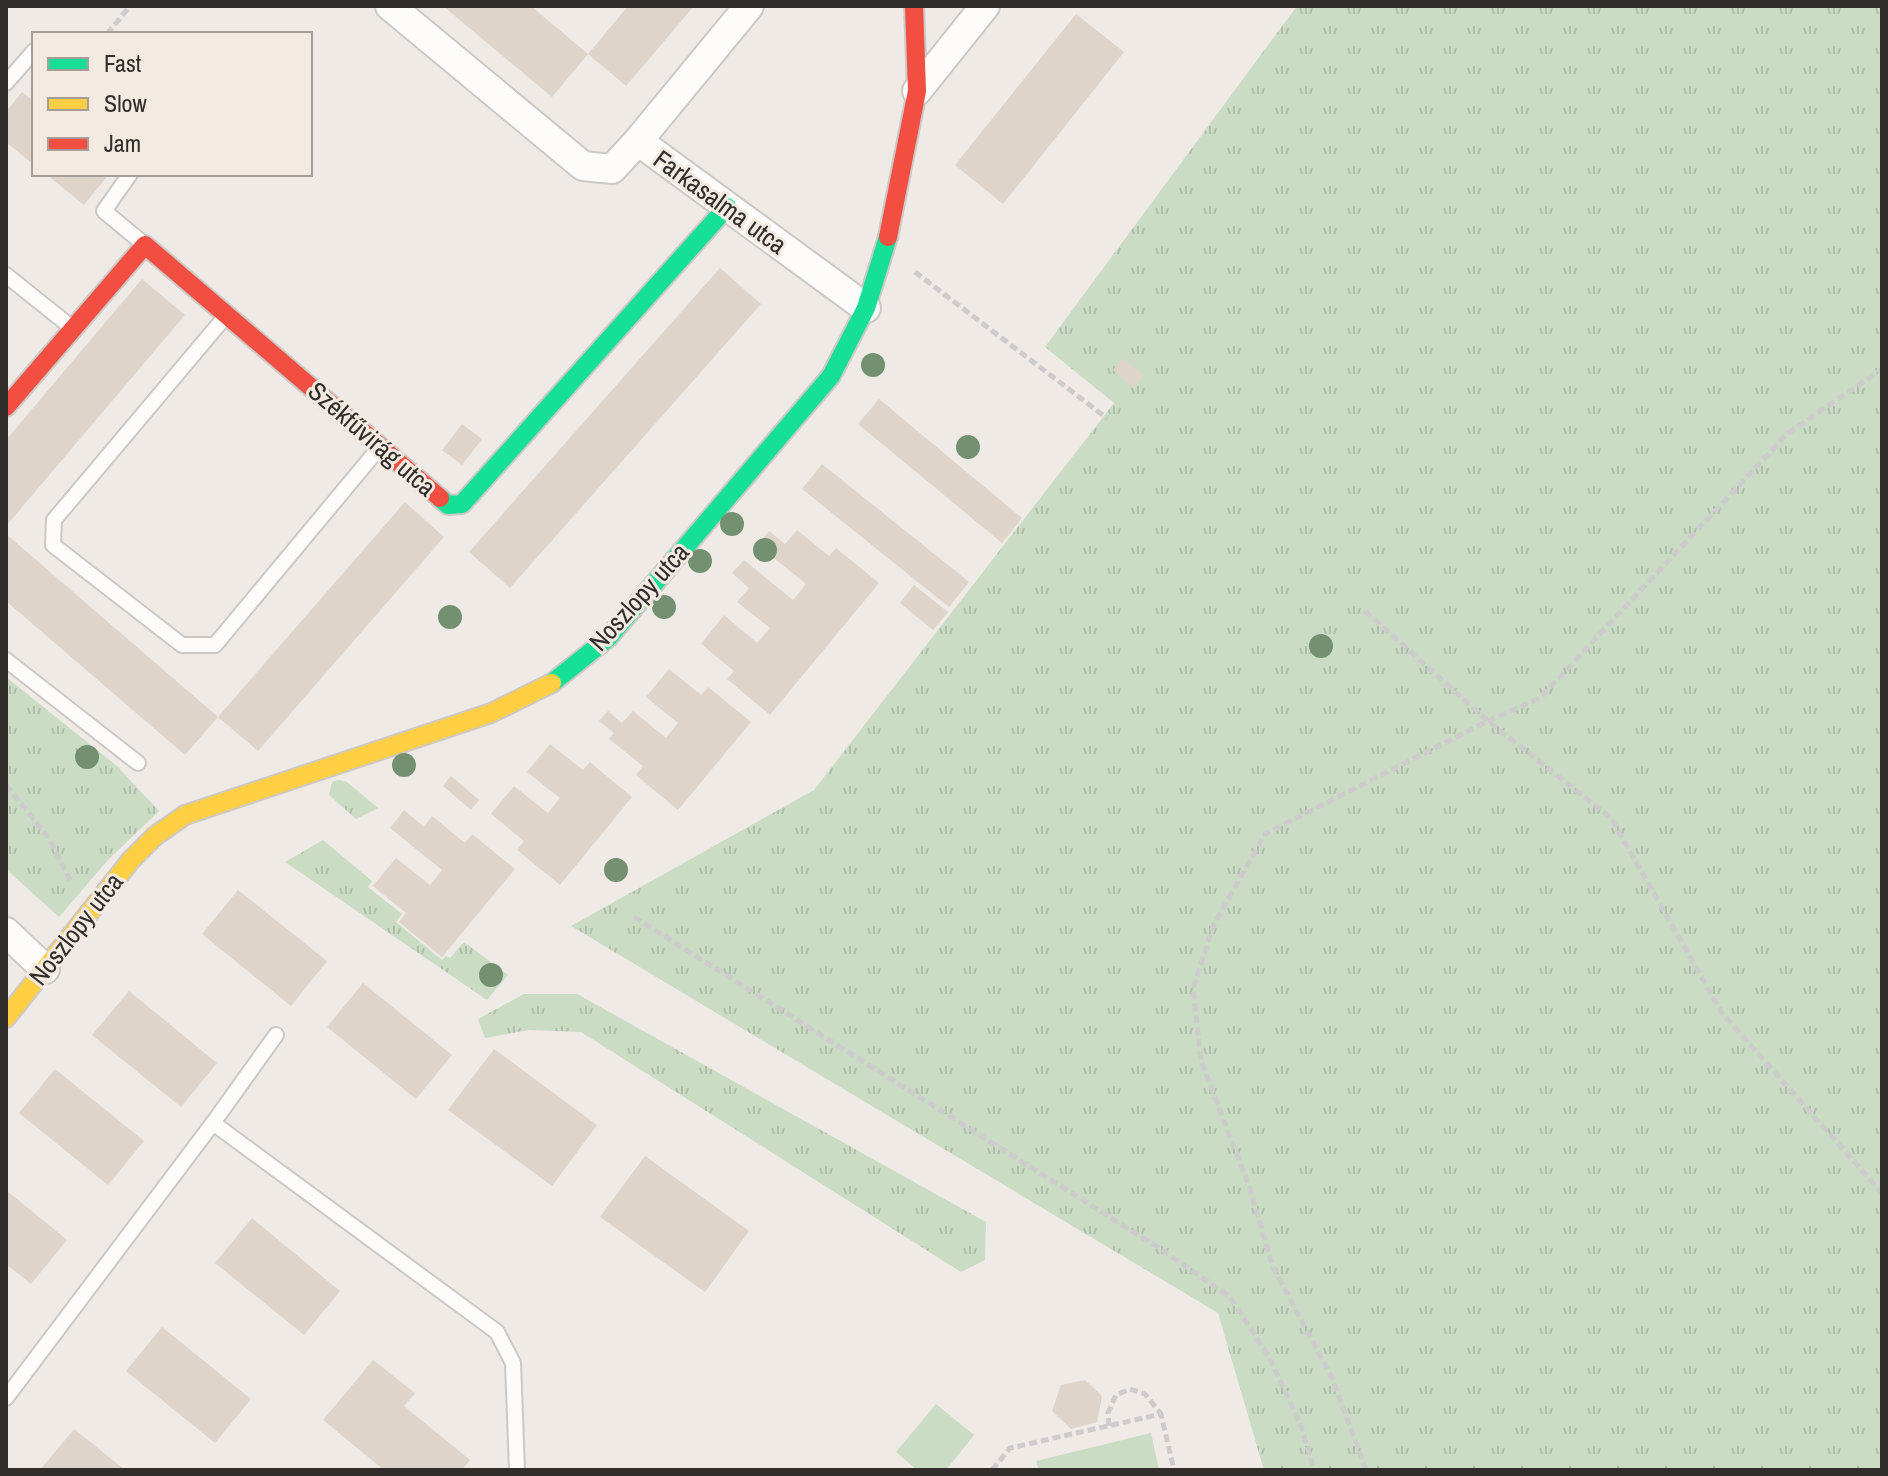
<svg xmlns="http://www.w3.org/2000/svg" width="1888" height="1476" viewBox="0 0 1888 1476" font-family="'Archivo Narrow',sans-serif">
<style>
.grass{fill:url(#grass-tufts)}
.garden{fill:#cadcc4}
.building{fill:#ded4ca}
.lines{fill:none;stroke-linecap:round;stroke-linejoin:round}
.lane-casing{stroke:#ccc8c5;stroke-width:18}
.street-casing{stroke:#ccc8c5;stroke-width:32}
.fast-casing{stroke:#ccc8c5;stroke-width:22}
.slow-casing{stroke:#ccc8c5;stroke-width:22}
.jam-casing{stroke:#ccc8c5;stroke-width:22}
.path{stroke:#cdcbcb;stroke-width:5;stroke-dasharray:8 4;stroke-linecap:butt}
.lane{stroke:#fdfcfb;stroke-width:14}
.street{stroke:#fdfcfb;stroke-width:28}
.fast{stroke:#16e098;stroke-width:18}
.slow{stroke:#ffcf43;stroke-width:18}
.jam{stroke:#f24e42;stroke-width:18}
.tree{fill:#739171}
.labels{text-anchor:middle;stroke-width:6;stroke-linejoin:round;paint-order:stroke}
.street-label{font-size:26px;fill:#302d2a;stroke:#f3eae2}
</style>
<defs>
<pattern id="grass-tufts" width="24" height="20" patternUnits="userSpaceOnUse" patternTransform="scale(2)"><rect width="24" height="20" fill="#cadcc4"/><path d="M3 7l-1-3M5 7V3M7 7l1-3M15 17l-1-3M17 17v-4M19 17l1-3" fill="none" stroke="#aebda9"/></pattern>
</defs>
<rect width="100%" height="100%" fill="#efeae6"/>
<g class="grass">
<polygon points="1297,6 1882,6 1882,1470 1264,1470 1218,1313 571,926 814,790 1114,403 1045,347"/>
<polygon points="6,677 117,766 159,811 108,860 59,917 6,869"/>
<polygon points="339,780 347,782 378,808 356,819 329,795 332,782"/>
<polygon points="323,840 372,881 368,887 402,914 396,922 442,960 446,956 450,958 464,942 508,975 487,1000 285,862"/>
<polygon points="524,994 577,994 986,1222 985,1260 961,1272 581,1032 529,1030 485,1038 478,1019"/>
</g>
<g class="garden">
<polygon points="936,1404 974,1435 946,1470 917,1470 896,1452"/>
<polygon points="1151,1433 1159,1470 1039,1470 1036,1461"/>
</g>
<g class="building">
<polygon points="443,6 531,6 588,54 628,6 694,6 626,86 588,54 552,97"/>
<polygon points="1076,14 1124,52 1003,204 955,165"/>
<polygon points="22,92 31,99 34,95 34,165 6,142 6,112"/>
<polygon points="46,174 109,174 84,205"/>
<polygon points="720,268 761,304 510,588 469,552"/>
<polygon points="142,279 185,315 6,526 6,440"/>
<polygon points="1122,358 1144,375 1134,388 1113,370"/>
<polygon points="879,399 1022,518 1002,543 858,424"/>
<polygon points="462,424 482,439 462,465 442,450"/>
<polygon points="822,464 969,582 949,607 802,489"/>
<polygon points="405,502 444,537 258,751 218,717"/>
<polygon points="797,530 829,556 836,548 879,583 770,715 727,679 734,671 701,644 724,615 757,643 770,628 737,602 749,588 732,573 744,560 793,600 806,584 758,545 769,531 785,544"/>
<polygon points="6,534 218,717 185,755 6,601"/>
<polygon points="914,585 948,612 933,630 900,603"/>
<polygon points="669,669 701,695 708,687 751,722 678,810 636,775 643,766 609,739 614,733 599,721 608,711 622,723 633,711 666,738 678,723 646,697"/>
<polygon points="550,744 583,770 590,762 632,797 560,885 517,850 524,841 491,814 514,786 548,813 560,798 527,772"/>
<polygon points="451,776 479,800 471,810 443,786"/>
<polygon points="404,810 424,827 432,816 465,843 472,834 515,869 442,957 399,922 406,913 373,886 396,858 430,885 442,870 390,828"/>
<polygon points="238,890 327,961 291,1006 202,934"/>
<polygon points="363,983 452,1055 416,1099 327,1027"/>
<polygon points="129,991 217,1063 181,1107 92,1035"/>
<polygon points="494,1049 597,1125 552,1186 448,1110"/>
<polygon points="55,1069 144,1141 108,1185 19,1113"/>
<polygon points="645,1156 749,1231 705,1292 600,1217"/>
<polygon points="6,1190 67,1240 31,1284 6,1264"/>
<polygon points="252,1218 340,1291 304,1335 215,1263"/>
<polygon points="162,1327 251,1399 215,1443 126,1371"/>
<polygon points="373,1360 415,1393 404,1406 470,1460 462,1470 384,1470 323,1420"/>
<polygon points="1085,1380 1102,1396 1097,1422 1071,1429 1052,1411 1061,1385"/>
<polygon points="74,1429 125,1470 40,1470"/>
</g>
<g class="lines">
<g class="lane-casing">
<g id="lane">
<polyline points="6,83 34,51"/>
<polyline points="130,174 104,211 145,245"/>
<polyline points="6,275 71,327"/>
<polyline points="225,317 54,520 53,545 182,645 215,645 379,448"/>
<polyline points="6,660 138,763"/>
<polyline points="213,1123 276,1035"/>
<polyline points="6,1398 213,1123 497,1332 513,1363 517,1470"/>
</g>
</g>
<g class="street-casing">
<g id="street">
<polyline points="390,6 583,166 612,169 638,141 866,308"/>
<polyline points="917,91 985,6"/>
<polyline points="638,141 749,6"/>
<polyline points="6,932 45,969"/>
</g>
</g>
<g class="fast-casing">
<g id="fast">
<polyline points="440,498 448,505 462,504 727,207"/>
<polyline points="552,683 608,638 831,376 866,308 888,237"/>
</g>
</g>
<g class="slow-casing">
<polyline id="slow" points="6,1018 131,860 155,836 185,815 491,713 552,683"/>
</g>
<g class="jam-casing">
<g id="jam">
<polyline points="888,237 917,91 914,6"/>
<polyline points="6,407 145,245 440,498"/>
</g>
</g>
<g class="path">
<polyline points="107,34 130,6"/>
<polyline points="915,272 1108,419"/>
<polyline points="1365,611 1488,721 1611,818 1722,1013 1882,1193"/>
<polyline points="6,785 48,837 70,880"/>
<polyline points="634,917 1162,1250 1230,1297 1269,1357 1301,1426 1314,1470"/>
<polyline points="1109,1426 1108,1413 1116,1395 1130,1389 1145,1394 1161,1414"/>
<polyline points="992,1470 1010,1448 1161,1414 1174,1470"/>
<polyline points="1366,1470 1332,1378 1273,1267 1249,1186 1201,1061 1193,989 1213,926 1265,834 1488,721 1540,698 1787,434 1882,369"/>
</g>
<use href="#lane" class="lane"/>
<use href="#street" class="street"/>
<use href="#fast" class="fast"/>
<use href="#slow" class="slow"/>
<use href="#jam" class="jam"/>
</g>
<g class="tree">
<circle cx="873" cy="365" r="12"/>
<circle cx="968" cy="447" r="12"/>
<circle cx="732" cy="524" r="12"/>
<circle cx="765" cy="550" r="12"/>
<circle cx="700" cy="561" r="12"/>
<circle cx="664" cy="607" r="12"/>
<circle cx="450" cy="617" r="12"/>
<circle cx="1321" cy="646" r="12"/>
<circle cx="87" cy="757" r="12"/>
<circle cx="404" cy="765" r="12"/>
<circle cx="616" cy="870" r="12"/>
<circle cx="491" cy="975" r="12"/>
</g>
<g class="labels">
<g class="street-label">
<text transform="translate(720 202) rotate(36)" y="9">Farkasalma utca</text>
<text transform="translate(372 439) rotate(41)" y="9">Székfűvirág utca</text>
<text transform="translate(639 597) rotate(-48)" y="9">Noszlopy utca</text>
<text transform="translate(76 929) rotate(-52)" y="9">Noszlopy utca</text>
</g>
</g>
<rect width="1888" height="1476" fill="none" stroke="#302d2a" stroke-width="16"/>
<rect x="32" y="32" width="280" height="144" fill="#f3eae2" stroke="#a59e98" stroke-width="2"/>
<rect x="48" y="58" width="40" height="12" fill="#16e098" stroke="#a59e98" stroke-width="2"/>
<text x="104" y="72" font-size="24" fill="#302d2a">Fast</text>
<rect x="48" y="98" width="40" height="12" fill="#ffcf43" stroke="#a59e98" stroke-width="2"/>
<text x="104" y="112" font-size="24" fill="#302d2a">Slow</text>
<rect x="48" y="138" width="40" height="12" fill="#f24e42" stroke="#a59e98" stroke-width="2"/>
<text x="104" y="152" font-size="24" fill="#302d2a">Jam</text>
</svg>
